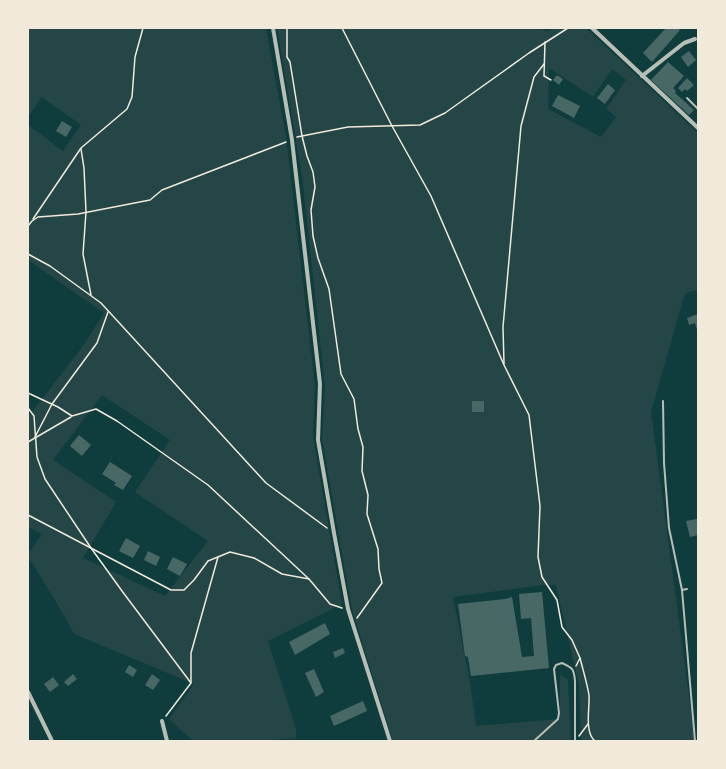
<svg xmlns="http://www.w3.org/2000/svg" width="726" height="769" viewBox="0 0 726 769" font-family="Rubik,sans-serif">
<style>
.green{fill:#244646;fill-rule:evenodd}
.building{fill:#486865}
.lines{fill:none;stroke-linecap:round;stroke-linejoin:round}
.path{stroke:#f1e9da;stroke-width:1.5}
.service{stroke:#b8beb3;stroke-width:2}
.minor{stroke:#b8beb3;stroke-width:4}
</style>
<rect width="100%" height="100%" fill="#0f3d3e"/>
<g class="green">
<path d="M28,28h238l20,109 21,180 8,69 -2,51 29,167 -74,37 28,88v9l-43,3h-60l-24,-22 25,-35 -120,-50 -10,-19 -36,-59v-2l14,-20 -14,-7v-110l55,-71 21,-33 -76,-53v-135l35,26 18,-26 -39,-28 -14,20zM102,395l68,45 -35,52 73,49 -43,55 -82,-38 33,-56 -63,-42z"/>
<path d="M277,28h265l4,4 7,-4h33l112,105v157l-13,3 -34,119 44,329h-114l-2,-56 -23,-100h-13l-90,12 17,85 6,44 84,-7v-45l8,6 3,61h-178l-41,-131 -30,-171 3,-52 -23,-211zM549,68l44,29 19,-28 14,11 -20,29 10,8 -15,20 -53,-28z"/>
</g>
<g class="building">
<polygon points="666,28 678,28 680,30 652,62 643,53"/>
<polygon points="689,51 696,60 688,67 681,57"/>
<polygon points="668,62 684,76 673,88 676,91 675,93 694,110 689,115 651,80"/>
<polygon points="557,75 563,79 559,85 553,80"/>
<polygon points="687,78 694,85 687,91 685,89 682,92 678,88"/>
<polygon points="608,84 615,90 605,104 597,98"/>
<polygon points="558,95 580,106 574,118 552,106"/>
<polygon points="62,121 72,127 66,137 56,131"/>
<polygon points="698,314 698,333 695,323 689,325 687,318"/>
<rect x="472" y="401" width="12" height="11"/>
<polygon points="79,435 91,445 82,456 70,446"/>
<polygon points="110,462 132,476 123,490 114,485 116,483 102,474"/>
<polygon points="697,519 698,523 698,535 690,537 686,521"/>
<polygon points="126,538 140,546 133,558 119,551"/>
<polygon points="148,551 160,557 156,566 144,560"/>
<polygon points="173,557 187,564 180,576 167,569"/>
<polygon points="542,592 549,668 471,676 468,657 465,656 458,604 505,599 512,597 522,657 534,656 531,618 521,619 519,594"/>
<polygon points="325,623 330,634 295,655 289,642"/>
<polygon points="343,648 345,653 335,658 333,652"/>
<polygon points="129,665 137,670 133,677 125,672"/>
<polygon points="314,669 324,692 316,697 305,673"/>
<polygon points="73,674 77,679 68,686 64,682"/>
<polygon points="152,674 160,680 153,690 145,685"/>
<polygon points="53,677 59,685 50,692 44,684"/>
<polygon points="363,701 367,711 334,726 330,716"/>
</g>
<g class="lines">
<g class="path">
<polyline points="287,28 287,57 290,62 302,136 307,156 313,172 315,187 311,210 313,236 318,258 329,289 341,374 354,399 358,429 363,447 362,471 368,495 367,514 378,549 379,569 382,583 357,618"/>
<polyline points="342,28 392,126 431,196 504,365 529,415 540,506 538,557 542,577 557,600 562,627 572,640 580,658 576,666"/>
<polyline points="545,42 544,76 551,80"/>
<polyline points="297,137 302,136 348,127 420,125 445,113 529,53 568,28"/>
<polyline points="81,149 84,168 86,212 83,254 91,295"/>
<polyline points="33,219 81,148 127,109 132,97 135,57 143,28"/>
<polyline points="28,226 32,221 38,217 78,214 150,200 162,190 286,142"/>
<polyline points="28,254 50,266 101,303 266,483 327,528"/>
<polyline points="504,364 503,327 521,126 534,77 544,64"/>
<polyline points="28,393 58,407 72,416 96,409 117,421 208,485 309,579 330,604 342,608"/>
<polyline points="28,408 34,416 37,457 45,479 91,548 122,591 191,683 166,716"/>
<polyline points="35,437 52,404 97,343 108,312"/>
<polyline points="28,442 71,417"/>
<polyline points="28,515 171,590 184,590 194,580 208,561 230,552 254,558 282,574 309,579"/>
<path d="M580,658c3,12 7,25 9,37 1,13 -5,37 6,46"/>
<polyline points="191,682 191,653 218,557"/>
<polyline points="579,736 588,724"/>
</g>
<g class="service">
<polyline points="687,98 698,109"/>
<polyline points="663,401 664,463 669,528 682,590 695,741"/>
<polyline points="682,590 687,589"/>
<path d="M534,741l24,-22 1,-6 -5,-44 2,-4 6,-2c11,5 12,6 13,18v60"/>
</g>
<g class="minor">
<polyline points="273,28 292,140 320,384 318,440 334,533 348,609 390,741"/>
<polyline points="592,28 698,128"/>
<polyline points="642,76 684,43 695,39"/>
<polyline points="28,692 52,741"/>
<polyline points="162,721 167,741"/>
</g>
</g>
<rect width="726" height="769" fill="none" stroke="#f1e9da" stroke-width="58"/>
</svg>
